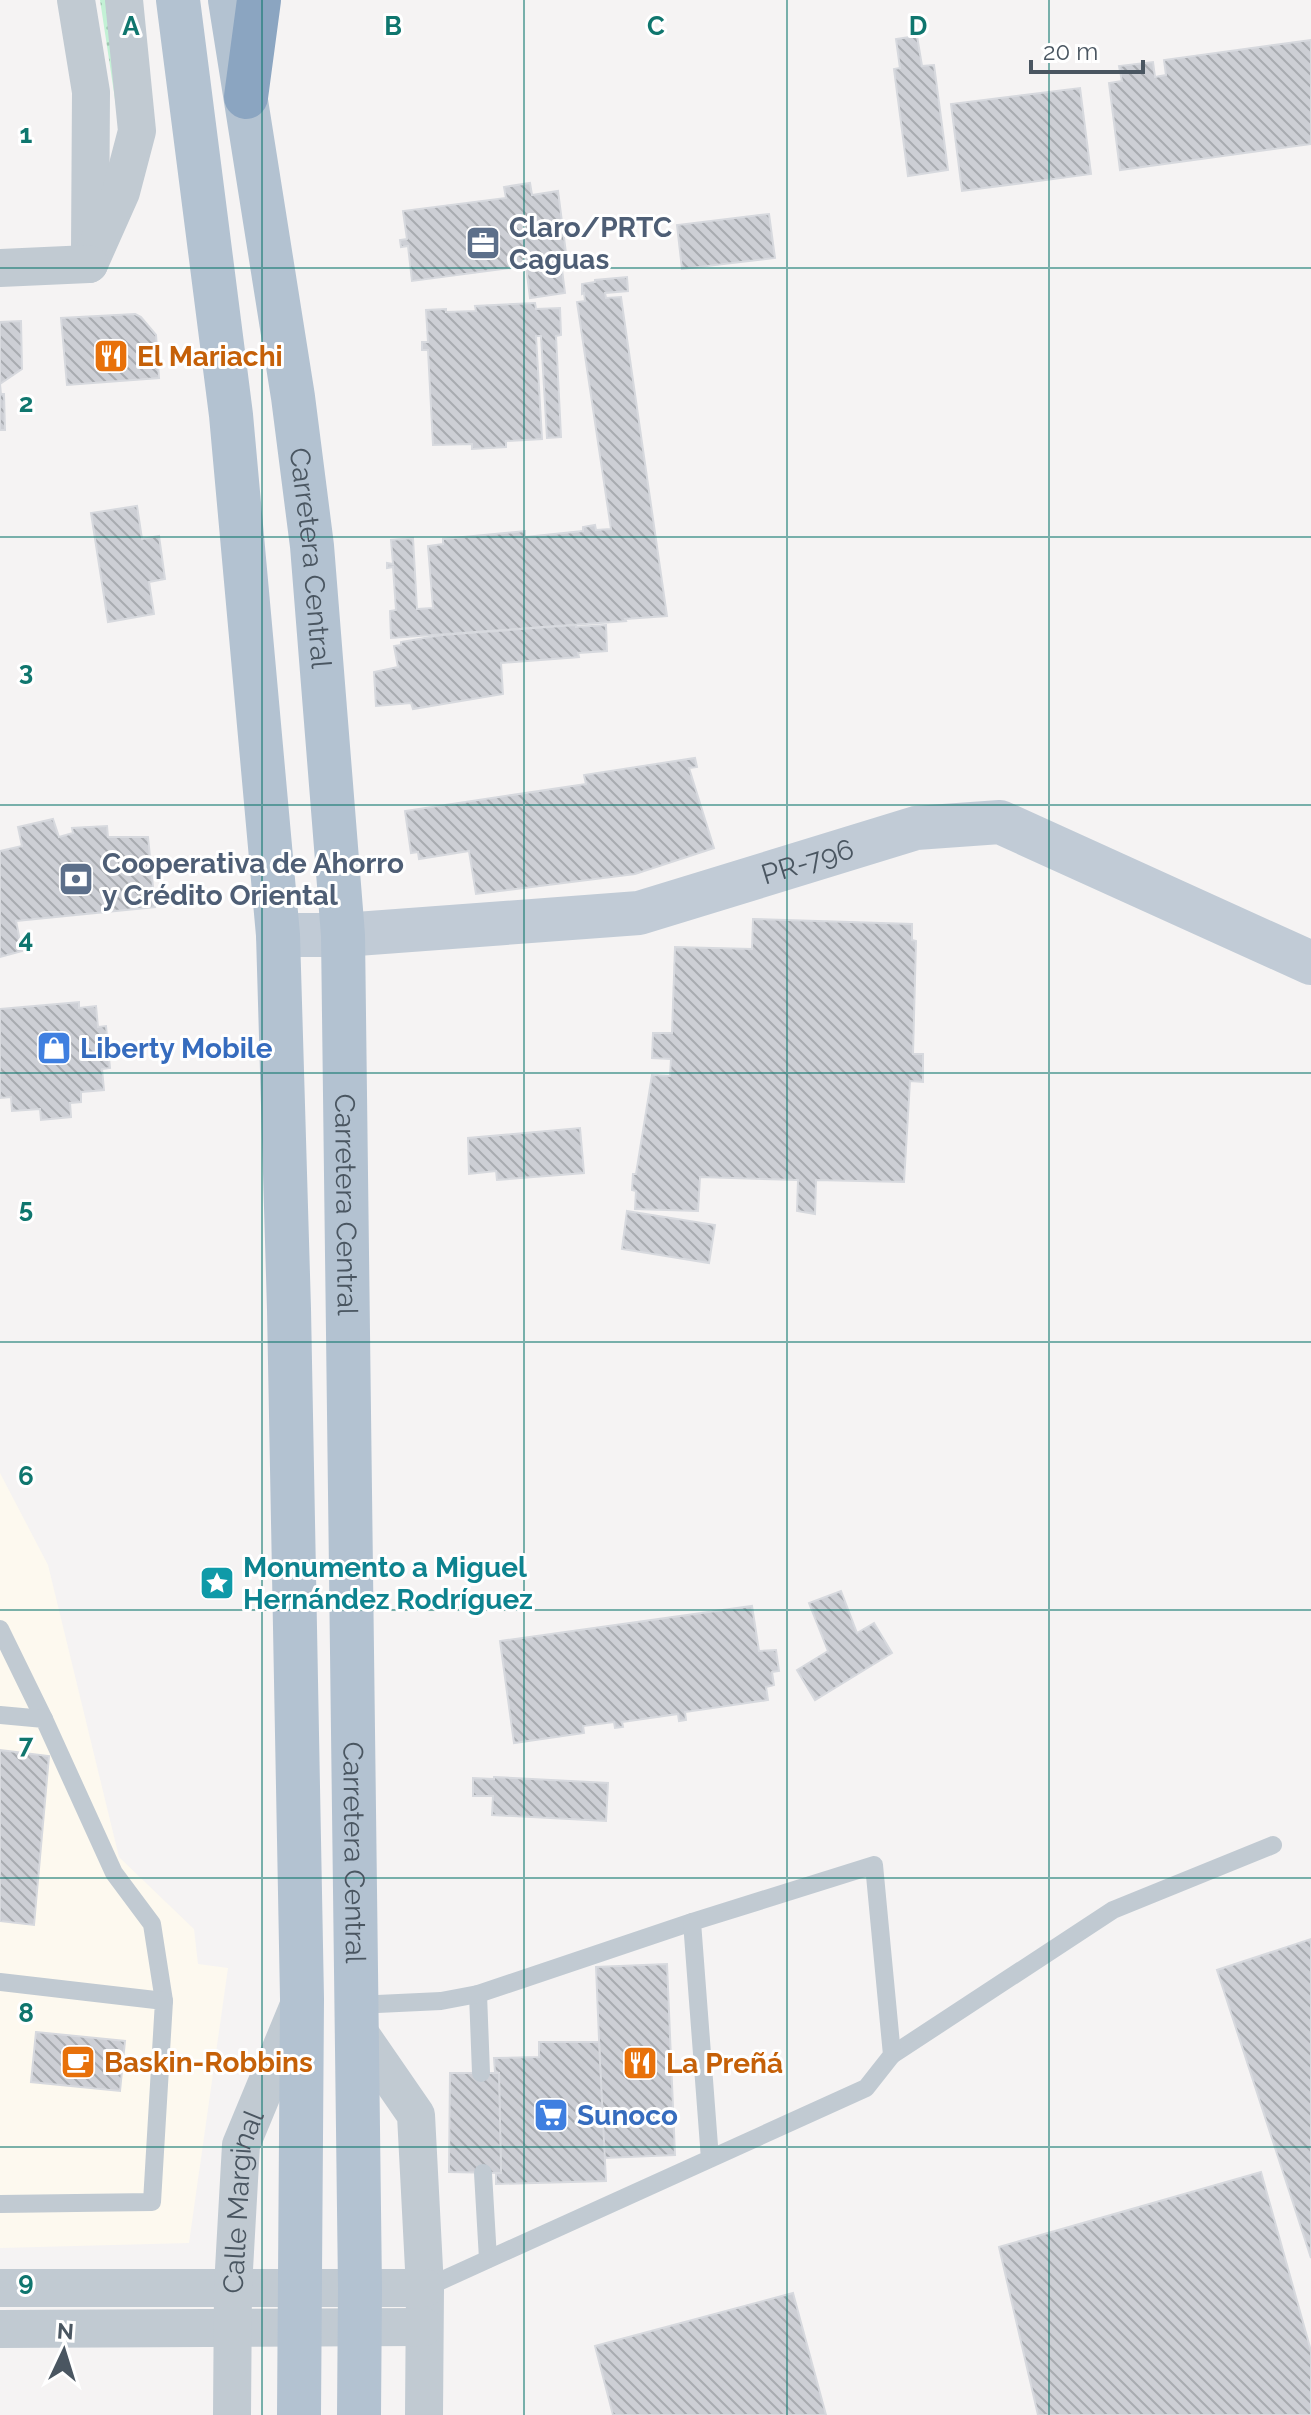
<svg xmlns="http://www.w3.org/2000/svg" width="1311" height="2415" viewBox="0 0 1311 2415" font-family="Raleway,sans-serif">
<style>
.commercial{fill:#fdf9ef}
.grass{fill:url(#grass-dots)}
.building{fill:url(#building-back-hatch);stroke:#d7d9de;stroke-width:2}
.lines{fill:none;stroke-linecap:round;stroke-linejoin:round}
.lane{stroke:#c1cad2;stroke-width:18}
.street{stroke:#c1cad2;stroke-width:38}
.secondary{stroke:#c1cbd6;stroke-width:44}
.primary{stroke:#b3c2d1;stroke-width:44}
.highway{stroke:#8ba5c1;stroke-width:44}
.grid{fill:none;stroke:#0f766e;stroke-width:2;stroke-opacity:0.55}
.labels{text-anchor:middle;stroke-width:6;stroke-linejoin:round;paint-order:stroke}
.service-label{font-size:28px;font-weight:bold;fill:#4e5e75;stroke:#fff;text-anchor:start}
.food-label{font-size:28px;font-weight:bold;fill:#c56008;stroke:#fff;text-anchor:start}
.street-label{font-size:28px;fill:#4a5661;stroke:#fff}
.shop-label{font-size:28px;font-weight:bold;fill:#366cbe;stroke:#fff;text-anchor:start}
.culture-label{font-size:28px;font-weight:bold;fill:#0d838f;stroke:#fff;text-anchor:start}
.grid-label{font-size:26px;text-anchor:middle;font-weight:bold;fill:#0f766e;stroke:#fff;stroke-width:6;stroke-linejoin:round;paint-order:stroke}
</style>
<defs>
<pattern id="grass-dots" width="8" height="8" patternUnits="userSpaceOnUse" patternTransform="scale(2)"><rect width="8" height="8" fill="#c3f1d5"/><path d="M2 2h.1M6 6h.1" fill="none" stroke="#a0c6b0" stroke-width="1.8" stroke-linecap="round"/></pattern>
<pattern id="building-back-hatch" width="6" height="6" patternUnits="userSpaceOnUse" patternTransform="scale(2)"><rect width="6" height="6" fill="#cdcfd5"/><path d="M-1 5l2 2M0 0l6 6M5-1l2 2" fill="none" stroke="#a8abb0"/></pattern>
</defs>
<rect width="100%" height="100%" fill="#f5f3f3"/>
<polygon class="commercial" points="0,1473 48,1565 119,1857 194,1929 198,1964 228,1968 189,2243 0,2248"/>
<polygon class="grass" points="100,0 111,0 118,119"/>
<g class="building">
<polygon points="917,36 922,66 934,65 948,170 908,176 894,69 900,68 896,39"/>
<polygon points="1311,40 1311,144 1120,170 1109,83 1122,81 1119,66 1153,62 1155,77 1166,75 1164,60"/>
<polygon points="1080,88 1091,174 962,191 951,104"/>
<polygon points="530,183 532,195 558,191 567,261 561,262 565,293 530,298 526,266 412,281 408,246 401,247 400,240 407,239 403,211 506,198 504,187"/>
<polygon points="769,214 775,258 682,269 677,225"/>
<polygon points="627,277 628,291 605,293 606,298 621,297 667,616 625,619 626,621 391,638 390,611 396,610 393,567 387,568 387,563 393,564 391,540 413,538 417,609 433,608 428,546 443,544 443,539 525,531 525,537 583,531 583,527 595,525 596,530 611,529 577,302 585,301 584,293 582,294 582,284 595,282 595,280"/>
<polygon points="535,303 536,309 560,308 561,335 556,336 561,437 547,438 541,336 536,336 542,439 506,441 506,447 472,449 472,444 433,445 428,350 422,350 422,342 428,342 426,310 446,309 446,312 476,311 475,306"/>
<polygon points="135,314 141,317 156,335 159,378 67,385 61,318"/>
<polygon points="21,321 22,369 0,384 1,394 4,394 5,430 0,430 0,322"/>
<polygon points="137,506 142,539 159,536 165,579 149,582 154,614 108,622 91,513"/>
<polygon points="576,625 576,627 606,625 607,651 578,653 579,657 501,663 503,694 413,709 411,703 376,706 374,672 398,667 394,646 401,645 401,642 442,635"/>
<polygon points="695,758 697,767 689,768 714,848 635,874 476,894 469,851 419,859 418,852 411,853 405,811 586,784 584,775"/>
<polygon points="53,819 59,837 73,833 72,828 107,826 108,837 148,837 155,907 16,921 22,951 0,957 0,851 22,846 18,827"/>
<polygon points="753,919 912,924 912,940 916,941 913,1054 923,1054 923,1082 910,1081 904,1182 816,1180 815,1214 797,1211 798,1180 700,1177 698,1211 635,1209 636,1191 632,1190 633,1174 636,1174 652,1075 670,1076 671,1059 652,1058 653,1033 672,1033 675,947 752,949"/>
<polygon points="79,1002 79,1008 96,1006 98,1027 106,1026 110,1068 102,1069 104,1090 81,1092 81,1102 70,1103 71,1117 41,1120 40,1109 12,1111 11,1097 0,1098 0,1009"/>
<polygon points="580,1128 584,1173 497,1180 496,1171 469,1174 468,1138"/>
<polygon points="627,1211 715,1225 709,1263 622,1249"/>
<polygon points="841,1591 857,1633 874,1623 892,1653 815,1700 797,1670 828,1651 809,1603"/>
<polygon points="752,1606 759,1651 776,1650 779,1671 772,1672 774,1685 766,1687 768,1700 685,1712 686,1720 679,1721 678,1714 622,1722 623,1727 615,1728 614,1722 583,1726 584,1733 514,1743 500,1641"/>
<polygon points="0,1750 49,1756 34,1925 0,1921"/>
<polygon points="494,1777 608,1783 606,1821 492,1815 493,1796 473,1796 473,1778 494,1779"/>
<polygon points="1311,1939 1311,2258 1217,1970"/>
<polygon points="667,1964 675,2155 604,2158 596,1967"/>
<polygon points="36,2032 125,2041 120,2091 31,2082"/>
<polygon points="539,2042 599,2042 606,2181 496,2184 496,2173 501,2173 499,2073 495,2072 494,2058 539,2057"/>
<polygon points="450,2073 499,2073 501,2173 449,2172"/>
<polygon points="1261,2172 1311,2351 1311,2415 1038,2415 999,2247"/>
<polygon points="793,2293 826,2415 613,2415 595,2346"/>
</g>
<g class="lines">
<g class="lane">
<polyline points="0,1629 44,1719"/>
<polyline points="0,1715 44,1719 114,1873 152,1924 164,2001"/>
<polyline points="0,1982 164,2001 152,2202 0,2204"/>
<polyline points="478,1994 481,2073"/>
<polyline points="356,2005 441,2001 478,1994 692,1922"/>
<polyline points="892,2055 1113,1910 1273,1845"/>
<polyline points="483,2173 488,2259"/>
<polyline points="425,2288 866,2088 892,2055 874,1865 692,1922 710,2159"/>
</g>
<g class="street">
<polyline points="76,0 91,92 90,249"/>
<polyline points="89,264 121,192 137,131 124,0"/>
<polyline points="0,268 89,264"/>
<polyline points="356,2028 416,2115 425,2288 424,2415"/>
<polyline points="0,2288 425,2288"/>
<polyline points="0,2329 424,2327"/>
<path id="s1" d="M232,2415l1,-128 8,-142 58,-140"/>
</g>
<path class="secondary" id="s2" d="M278,935h65l296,-22 277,-85 84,-6 311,141"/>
<g class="primary">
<polyline points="178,0 231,415 278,935 289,1309 302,1999 299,2415"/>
<path id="s3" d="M230,0l63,397 19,149 31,389 17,1353 -1,127"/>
</g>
<polyline class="highway" points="246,97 259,0"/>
</g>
<path class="grid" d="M262,0v2415M524,0v2415M787,0v2415M1049,0v2415M0,268h1311M0,537h1311M0,805h1311M0,1073h1311M0,1342h1311M0,1610h1311M0,1878h1311M0,2147h1311"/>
<defs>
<g id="office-square" transform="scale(1.8)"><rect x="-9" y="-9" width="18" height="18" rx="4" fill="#5c6f8a" stroke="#fff"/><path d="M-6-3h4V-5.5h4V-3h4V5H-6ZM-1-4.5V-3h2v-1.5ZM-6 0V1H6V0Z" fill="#fff"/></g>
<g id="restaurant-square" transform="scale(1.8)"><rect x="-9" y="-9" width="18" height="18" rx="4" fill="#e8710a" stroke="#fff"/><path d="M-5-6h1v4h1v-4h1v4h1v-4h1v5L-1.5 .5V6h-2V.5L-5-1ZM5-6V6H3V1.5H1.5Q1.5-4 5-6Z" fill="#fff"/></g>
<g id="bank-square" transform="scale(1.8)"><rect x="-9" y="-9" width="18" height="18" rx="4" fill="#5c6f8a" stroke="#fff"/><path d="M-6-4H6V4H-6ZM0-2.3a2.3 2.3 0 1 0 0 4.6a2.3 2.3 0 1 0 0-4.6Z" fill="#fff"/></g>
<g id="shop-square" transform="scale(1.8)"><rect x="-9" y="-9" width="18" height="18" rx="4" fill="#3f7fe0" stroke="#fff"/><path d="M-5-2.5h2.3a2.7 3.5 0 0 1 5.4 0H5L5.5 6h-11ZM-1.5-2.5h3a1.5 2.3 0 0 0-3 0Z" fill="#fff"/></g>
<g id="sight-square" transform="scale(1.8)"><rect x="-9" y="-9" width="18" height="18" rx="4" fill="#0f9aa8" stroke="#fff"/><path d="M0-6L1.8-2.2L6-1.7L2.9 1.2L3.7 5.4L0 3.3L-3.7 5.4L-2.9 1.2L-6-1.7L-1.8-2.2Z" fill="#fff"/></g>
<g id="cafe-square" transform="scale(1.8)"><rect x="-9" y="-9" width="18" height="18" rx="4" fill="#e8710a" stroke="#fff"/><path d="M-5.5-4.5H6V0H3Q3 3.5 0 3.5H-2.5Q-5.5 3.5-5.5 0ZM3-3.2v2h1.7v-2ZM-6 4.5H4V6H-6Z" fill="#fff"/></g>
<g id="supermarket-square" transform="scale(1.8)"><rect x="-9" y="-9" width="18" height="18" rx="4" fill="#3f7fe0" stroke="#fff"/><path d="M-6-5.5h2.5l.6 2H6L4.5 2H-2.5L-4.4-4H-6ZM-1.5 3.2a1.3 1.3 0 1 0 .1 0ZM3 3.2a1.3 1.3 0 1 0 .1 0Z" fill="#fff"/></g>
</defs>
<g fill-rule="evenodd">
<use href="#office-square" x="483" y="243"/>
<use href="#restaurant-square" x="111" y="356"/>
<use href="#bank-square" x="76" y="879"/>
<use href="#shop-square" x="54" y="1048"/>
<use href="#sight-square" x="217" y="1583"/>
<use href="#cafe-square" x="78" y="2062"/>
<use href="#restaurant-square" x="640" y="2063"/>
<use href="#supermarket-square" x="551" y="2115"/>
</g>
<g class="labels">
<g class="service-label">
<text x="509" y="237">Claro/PRTC<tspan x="509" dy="32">Caguas</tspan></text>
<text x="102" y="873">Cooperativa de Ahorro<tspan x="102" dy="32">y Crédito Oriental</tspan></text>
</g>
<g class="food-label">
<text x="137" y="366">El Mariachi</text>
<text x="104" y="2072">Baskin-Robbins</text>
<text x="666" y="2073">La Preñá</text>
</g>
<g class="street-label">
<text dy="10" stroke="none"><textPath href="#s3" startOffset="564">Carretera Central</textPath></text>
<text dy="10" stroke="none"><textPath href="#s2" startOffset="538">PR-796</textPath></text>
<text dy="10" stroke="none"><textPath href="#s3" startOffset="1212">Carretera Central</textPath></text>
<text dy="10" stroke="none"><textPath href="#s3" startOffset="1860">Carretera Central</textPath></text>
<text dy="10" stroke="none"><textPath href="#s1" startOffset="214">Calle Marginal</textPath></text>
</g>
<g class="shop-label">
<text x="80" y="1058">Liberty Mobile</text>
<text x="577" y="2125">Sunoco</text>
</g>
<g class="culture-label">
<text x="243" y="1577">Monumento a Miguel<tspan x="243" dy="32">Hernández Rodríguez</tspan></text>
</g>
</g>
<g class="grid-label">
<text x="131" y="35">A</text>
<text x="393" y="35">B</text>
<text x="656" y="35">C</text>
<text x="918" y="35">D</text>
<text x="26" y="143">1</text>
<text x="26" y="412">2</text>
<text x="26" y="680">3</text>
<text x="26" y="948">4</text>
<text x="26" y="1217">5</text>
<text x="26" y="1485">6</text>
<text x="26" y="1753">7</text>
<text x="26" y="2022">8</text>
<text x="26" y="2290">9</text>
</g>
<g transform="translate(64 2351) rotate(4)" stroke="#ffffff" stroke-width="6" paint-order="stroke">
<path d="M0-6L14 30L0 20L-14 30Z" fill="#4a5661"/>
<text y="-12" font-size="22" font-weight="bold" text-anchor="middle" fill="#4a5661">N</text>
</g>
<path d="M1031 60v12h112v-12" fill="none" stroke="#4a5661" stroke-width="4"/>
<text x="1043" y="60" font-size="24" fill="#4a5661" stroke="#ffffff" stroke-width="6" paint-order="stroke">20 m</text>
</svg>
